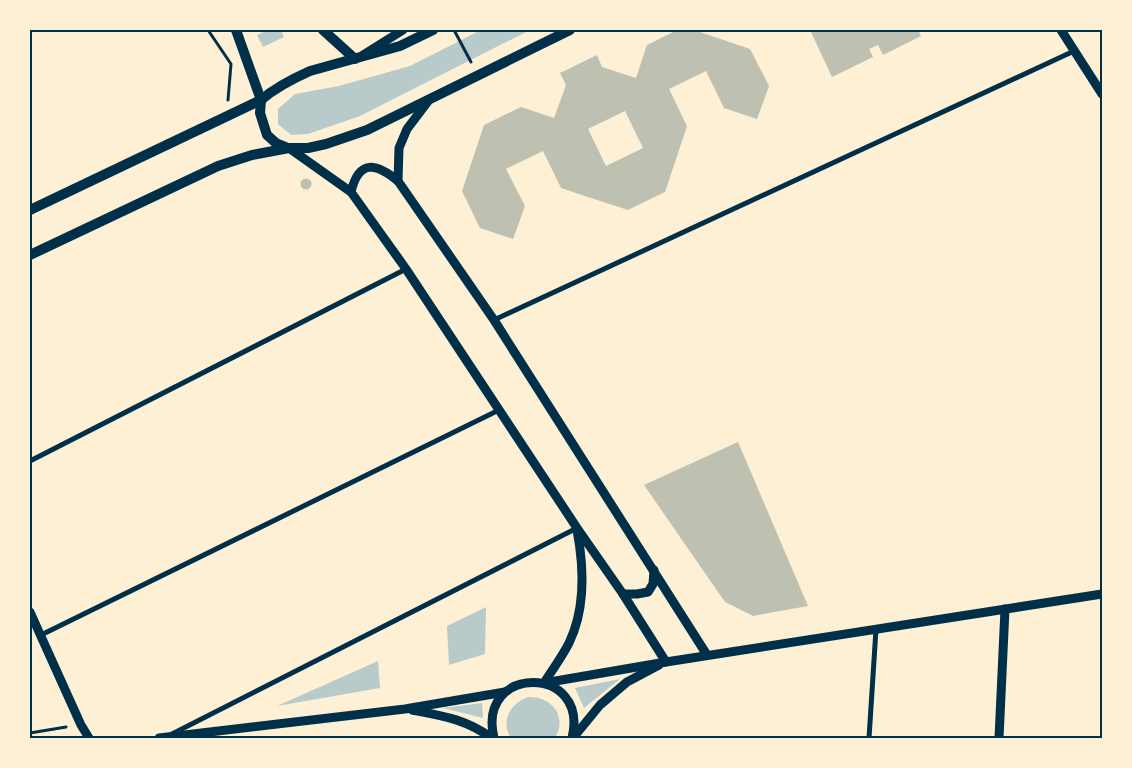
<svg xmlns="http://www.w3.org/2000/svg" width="1132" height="768" viewBox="0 0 1132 768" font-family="Spectral,serif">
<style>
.green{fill:#b9caca}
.building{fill:#bec0b2;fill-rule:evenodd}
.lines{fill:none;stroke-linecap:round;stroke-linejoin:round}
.path{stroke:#003049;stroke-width:3}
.minor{stroke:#003049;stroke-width:5}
.tertiary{stroke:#003049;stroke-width:9}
.secondary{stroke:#003049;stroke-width:10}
.neatline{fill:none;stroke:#003049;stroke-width:2}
</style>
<rect width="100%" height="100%" fill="#fdf0d5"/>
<g class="green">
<polygon points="268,30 281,30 284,37 263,47 257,35"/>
<polygon points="481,30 530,30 360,116 308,134 291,135 278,124 278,109 295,94 339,86 410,66"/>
<polygon points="486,607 485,654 449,665 447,626"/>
<polygon points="378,661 380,688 277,706"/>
<polygon points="620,679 584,708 575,688"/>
<path d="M528,697c23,-1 40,19 27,41h-44c-11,-17 -1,-34 17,-41z"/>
<polygon points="482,703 483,718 443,708"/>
</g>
<g class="building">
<path d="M677,30h17l56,19 19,37 -12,33 -33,-11 -18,-37 -37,18 18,37 -22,66 -37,18 -34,-11 -33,-11 -18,-37 -37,18 19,37 -12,33 -33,-11 -18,-37 22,-66 37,-18 33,11 12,-33 -6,-12 37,-18 5,12 34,11 11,-33zM625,111l18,37 -37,18 -18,-37z"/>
<polygon points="810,30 918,30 921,36 883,55 878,45 869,49 873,57 832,77"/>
<circle cx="306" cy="184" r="5.5"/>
<polygon points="738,442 808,606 753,616 725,602 644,485"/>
</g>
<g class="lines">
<g class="path">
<polyline points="208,30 231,64 228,100"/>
<polyline points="454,30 471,62"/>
<polyline points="30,733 66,727"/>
</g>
<g class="minor">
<polyline points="494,320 1074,51"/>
<polyline points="30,461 406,269"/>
<polyline points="41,635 499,410"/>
<polyline points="172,734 577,528"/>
<polyline points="869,738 876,629"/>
</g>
<g class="tertiary">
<polyline points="1061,30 1102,94"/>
<polyline points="363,55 403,30"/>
<polyline points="429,100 407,129 399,148 398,181 494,320 707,655"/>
<polyline points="289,148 351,192 406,269 577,528 623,594 666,662"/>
<path d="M351,192c8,-33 25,-29 47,-11"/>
<polyline points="623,594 637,594 648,592 653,584 654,570"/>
<polyline points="30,612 81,725 89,738"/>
<polyline points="544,683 666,662 1102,594"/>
<path d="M544,683c8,-13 18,-26 25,-40 17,-35 15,-76 8,-113"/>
<path d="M412,710c32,6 53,9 80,28"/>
<polyline points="159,738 405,709 505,692"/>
<path d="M494,738c-18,-74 96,-74 78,0"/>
<polyline points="573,738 600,705 627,682 659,665"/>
<polyline points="999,738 1005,609"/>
</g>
<g class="secondary">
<polyline points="236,30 261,100 260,113 267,135 276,143 288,148"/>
<polyline points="323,30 355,59"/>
<path d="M30,210l231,-110c15,-13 31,-21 49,-29l90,-25 33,-16"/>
<polyline points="30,255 218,166 252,155 289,148 308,148 326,144 367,130 570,30"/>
</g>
</g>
<rect width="1132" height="768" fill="none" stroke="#fdf0d5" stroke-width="62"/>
<rect x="31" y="31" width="1070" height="706" class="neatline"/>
</svg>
